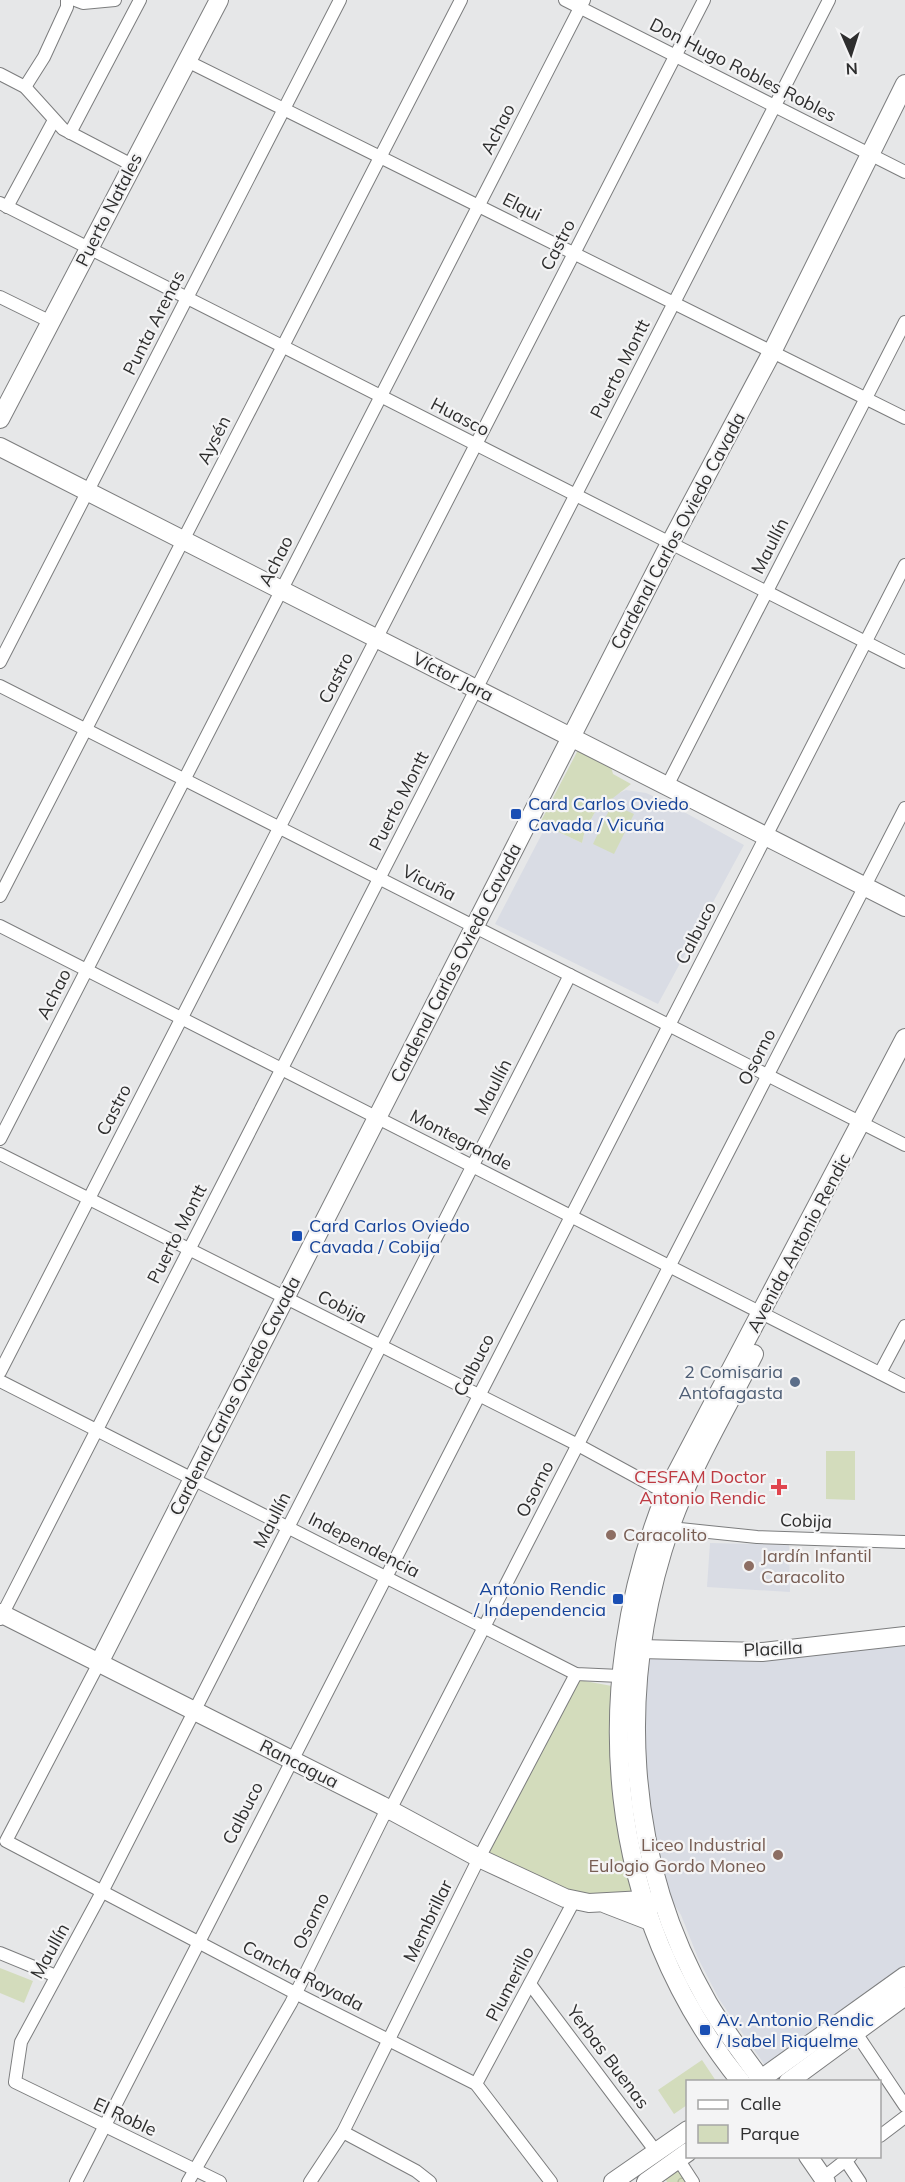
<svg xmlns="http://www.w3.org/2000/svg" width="905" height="2182" viewBox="0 0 905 2182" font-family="Mulish,sans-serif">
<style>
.built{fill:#d9dce4}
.forest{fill:url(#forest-crowns)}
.park{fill:#d3dcbc}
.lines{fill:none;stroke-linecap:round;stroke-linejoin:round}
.street-casing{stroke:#7c7d7e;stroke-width:14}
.secondary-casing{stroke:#7c7d7e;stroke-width:20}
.street{stroke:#fff;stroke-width:12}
.secondary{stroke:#fff;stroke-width:18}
.transit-dot{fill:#1a4fb4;stroke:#f4f4f5;stroke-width:2}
.service-dot{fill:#5c6f8a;stroke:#f4f4f5;stroke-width:2}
.health-dot{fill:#e0444e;stroke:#f4f4f5;stroke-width:2}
.education-dot{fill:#8d6e63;stroke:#f4f4f5;stroke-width:2}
.labels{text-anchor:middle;stroke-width:4.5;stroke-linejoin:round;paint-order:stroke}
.street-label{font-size:18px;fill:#2e2e2e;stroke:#f4f4f5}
.transit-label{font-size:18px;fill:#164399;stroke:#f4f4f5;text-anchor:start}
.service-label{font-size:18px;fill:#4e5e75;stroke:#f4f4f5;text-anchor:end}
.health-label{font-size:18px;fill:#be3a42;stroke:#f4f4f5;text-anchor:end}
.education-label{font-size:18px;fill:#785e54;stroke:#f4f4f5;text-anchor:start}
</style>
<defs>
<pattern id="forest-crowns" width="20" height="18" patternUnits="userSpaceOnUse" patternTransform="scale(1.5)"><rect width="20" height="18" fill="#d3dcbc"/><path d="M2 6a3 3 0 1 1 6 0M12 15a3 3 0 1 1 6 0" fill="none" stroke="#b5bda2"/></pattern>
</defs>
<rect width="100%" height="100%" fill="#e6e7e8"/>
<g class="built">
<polygon points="626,790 646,793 664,801 744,845 658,1004 495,924 546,826 582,843 585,830 595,812 611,797"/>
<polygon points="710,1543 789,1545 790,1592 707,1587"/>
<polygon points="905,1640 905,1965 846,2014 766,2067 719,1999 698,1958 681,1915 658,1879 645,1832 643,1651"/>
</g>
<polygon class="forest" points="678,2170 687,2182 667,2182 665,2178"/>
<g class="park">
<polygon points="578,750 611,767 613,774 631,784 595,812 585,830 582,843 546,826 541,821"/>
<polygon points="612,804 634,814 614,854 593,844"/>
<polygon points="826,1451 855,1451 855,1500 826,1499"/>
<polygon points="579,1680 612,1686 612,1753 637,1895 576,1896 487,1856"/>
<polygon points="0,1968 33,1981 24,2003 0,1993"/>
<polygon points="702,2060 716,2081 688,2082 687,2105 674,2114 658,2090"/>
</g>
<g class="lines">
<g class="street-casing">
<g id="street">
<polyline points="75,0 83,3 115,0"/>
<polyline points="565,0 905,172"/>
<polyline points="187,61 905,418"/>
<polyline points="0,74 25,87 63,129 132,165"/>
<polyline points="25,87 44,57 67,7 67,0"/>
<polyline points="70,133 140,0"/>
<polyline points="0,203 905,662"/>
<polyline points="7,207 54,120"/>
<polyline points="0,297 51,322"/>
<polyline points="0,662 340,0"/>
<polyline points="0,686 905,1145"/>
<polyline points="667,786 905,322"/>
<polyline points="0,896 461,0"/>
<polyline points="0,926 905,1386"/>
<polyline points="0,1139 584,0"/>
<polyline points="0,1154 578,1445 666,1493"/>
<polyline points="0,1372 704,0"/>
<polyline points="880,1373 905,1326"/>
<polyline points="0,1381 576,1674 620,1676"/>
<polyline points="671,1524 680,1529 757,1537 905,1542"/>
<polyline points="0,1619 829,0"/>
<polyline points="99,1663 6,1841 295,1993 476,2084 551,2182"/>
<polyline points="0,1953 56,1976"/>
<polyline points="530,1984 657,2153"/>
<polyline points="852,2027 905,2106"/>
<polyline points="476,2084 574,1901"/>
<polyline points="343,2132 416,2171 430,2182"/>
<polyline points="880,2136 905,2117"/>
<polyline points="678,2159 693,2182"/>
<polyline points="846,2161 860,2182"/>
<polyline points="823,2178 851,2156"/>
<polyline points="76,2182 905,565"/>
<polyline points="188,2182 291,2003 383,1817 390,1810 905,808"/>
<polyline points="220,2182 15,2082 21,2042 102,1892 570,975"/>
<polyline points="310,2182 343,2132 479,1858 576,1674"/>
</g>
</g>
<g class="secondary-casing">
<g id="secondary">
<polyline points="0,419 219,0"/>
<polyline points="0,447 905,907"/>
<path d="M754,1354c-28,56 -62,112 -83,171 -55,158 -47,332 37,478 16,27 36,53 55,79"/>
<polyline points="0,1613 381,1805 479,1858 565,1898 589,1903 644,1900 653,1904"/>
<polyline points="640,1649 762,1652 905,1636"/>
<polyline points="99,1663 665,553 772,352 905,84"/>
<polyline points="606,1904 650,1921"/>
<path d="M741,2082c-137,-169 -154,-392 -75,-589l239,-455"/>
<polyline points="757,2082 905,1976"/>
<polyline points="788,2082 905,1996"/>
<polyline points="808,2156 826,2182"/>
<polyline points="613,2182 688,2130"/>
<polyline points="646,2182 688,2152"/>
</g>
</g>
<use href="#street" class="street"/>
<use href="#secondary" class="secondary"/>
</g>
<g class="transit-dot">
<rect x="510" y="808" width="12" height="12" rx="3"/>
<rect x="291" y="1230" width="12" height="12" rx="3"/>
<rect x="612" y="1593" width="12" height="12" rx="3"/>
<rect x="699" y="2024" width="12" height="12" rx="3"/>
</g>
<circle class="service-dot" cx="795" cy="1382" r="6"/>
<path class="health-dot" d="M776 1478h6v6h6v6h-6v6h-6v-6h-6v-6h6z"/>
<g class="education-dot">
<circle cx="611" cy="1535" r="6"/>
<circle cx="749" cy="1566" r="6"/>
<circle cx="778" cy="1855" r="6"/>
</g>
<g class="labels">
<g class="street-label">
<text transform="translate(743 70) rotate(27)" y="6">Don Hugo Robles Robles</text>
<text transform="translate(498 129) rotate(-63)" y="6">Achao</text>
<text transform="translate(522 207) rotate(27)" y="6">Elqui</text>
<text transform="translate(109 210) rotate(-63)" y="6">Puerto Natales</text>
<text transform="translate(558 245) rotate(-63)" y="6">Castro</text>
<text transform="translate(154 323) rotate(-63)" y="6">Punta Arenas</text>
<text transform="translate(620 369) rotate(-63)" y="6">Puerto Montt</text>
<text transform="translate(460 417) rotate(27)" y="6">Huasco</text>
<text transform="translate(214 440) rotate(-63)" y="6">Aysén</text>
<text transform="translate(678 531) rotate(-62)" y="6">Cardenal Carlos Oviedo Cavada</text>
<text transform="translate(770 546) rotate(-63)" y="6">Maullín</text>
<text transform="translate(276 561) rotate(-63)" y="6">Achao</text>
<text transform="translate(453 677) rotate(27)" y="6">Víctor Jara</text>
<text transform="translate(336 678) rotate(-63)" y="6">Castro</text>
<text transform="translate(399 801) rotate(-63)" y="6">Puerto Montt</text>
<text transform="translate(429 883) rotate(27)" y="6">Vicuña</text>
<text transform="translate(696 933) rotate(-63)" y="6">Calbuco</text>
<text transform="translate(456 963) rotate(-63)" y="6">Cardenal Carlos Oviedo Cavada</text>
<text transform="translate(54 994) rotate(-63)" y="6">Achao</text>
<text transform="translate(757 1057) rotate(-63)" y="6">Osorno</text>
<text transform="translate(493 1087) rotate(-63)" y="6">Maullín</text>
<text transform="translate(114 1110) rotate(-63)" y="6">Castro</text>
<text transform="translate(461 1140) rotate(27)" y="6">Montegrande</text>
<text transform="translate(177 1234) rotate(-63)" y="6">Puerto Montt</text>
<text transform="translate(799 1243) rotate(-62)" y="6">Avenida Antonio Rendic</text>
<text transform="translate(342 1307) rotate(27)" y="6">Cobija</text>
<text transform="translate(474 1365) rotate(-63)" y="6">Calbuco</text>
<text transform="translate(235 1396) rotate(-63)" y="6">Cardenal Carlos Oviedo Cavada</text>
<text transform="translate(535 1489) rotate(-63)" y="6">Osorno</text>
<text transform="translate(272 1520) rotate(-63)" y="6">Maullín</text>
<text transform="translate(806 1521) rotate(2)" y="6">Cobija</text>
<text transform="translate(364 1545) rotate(27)" y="6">Independencia</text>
<text transform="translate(773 1649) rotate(-3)" y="6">Placilla</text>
<text transform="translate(299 1764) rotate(27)" y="6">Rancagua</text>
<text transform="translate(243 1813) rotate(-63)" y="6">Calbuco</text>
<text transform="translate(311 1921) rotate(-64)" y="6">Osorno</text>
<text transform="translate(428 1921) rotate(-64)" y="6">Membrillar</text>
<text transform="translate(50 1951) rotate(-61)" y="6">Maullín</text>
<text transform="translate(303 1976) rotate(27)" y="6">Cancha Rayada</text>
<text transform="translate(510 1984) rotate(-62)" y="6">Plumerillo</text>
<text transform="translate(608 2057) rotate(53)" y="6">Yerbas Buenas</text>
<text transform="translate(125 2117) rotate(25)" y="6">El Roble</text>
</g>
<g class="transit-label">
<text x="528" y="810">Card Carlos Oviedo<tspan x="528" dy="21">Cavada / Vicuña</tspan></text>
<text x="309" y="1232">Card Carlos Oviedo<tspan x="309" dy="21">Cavada / Cobija</tspan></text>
<text x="606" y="1595" text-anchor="end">Antonio Rendic<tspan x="606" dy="21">/ Independencia</tspan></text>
<text x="717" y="2026">Av. Antonio Rendic<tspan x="717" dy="21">/ Isabel Riquelme</tspan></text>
</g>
<g class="service-label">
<text x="783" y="1378">2 Comisaria<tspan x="783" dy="21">Antofagasta</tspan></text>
</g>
<g class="health-label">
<text x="766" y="1483">CESFAM Doctor<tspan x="766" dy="21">Antonio Rendic</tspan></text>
</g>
<g class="education-label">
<text x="623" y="1541">Caracolito</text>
<text x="761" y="1562">Jardín Infantil<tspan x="761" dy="21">Caracolito</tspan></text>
<text x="766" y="1851" text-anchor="end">Liceo Industrial<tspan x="766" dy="21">Eulogio Gordo Moneo</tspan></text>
</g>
</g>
<rect x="686" y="2080" width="195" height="78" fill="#f4f4f5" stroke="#a5a5a5" stroke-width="1.5"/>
<rect x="698" y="2100" width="30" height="9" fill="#ffffff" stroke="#a5a5a5" stroke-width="1.5"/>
<text x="740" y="2110" font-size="18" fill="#2e2e2e">Calle</text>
<rect x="698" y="2125" width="30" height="18" fill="#d3dcbc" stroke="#a5a5a5" stroke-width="1.5"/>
<text x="740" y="2140" font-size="18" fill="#2e2e2e">Parque</text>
<g transform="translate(851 54) rotate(177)" stroke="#f4f4f5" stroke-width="4.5" paint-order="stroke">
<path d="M0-4.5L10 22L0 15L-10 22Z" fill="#2e2e2e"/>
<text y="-9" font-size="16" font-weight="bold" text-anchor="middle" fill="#2e2e2e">N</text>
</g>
</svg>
